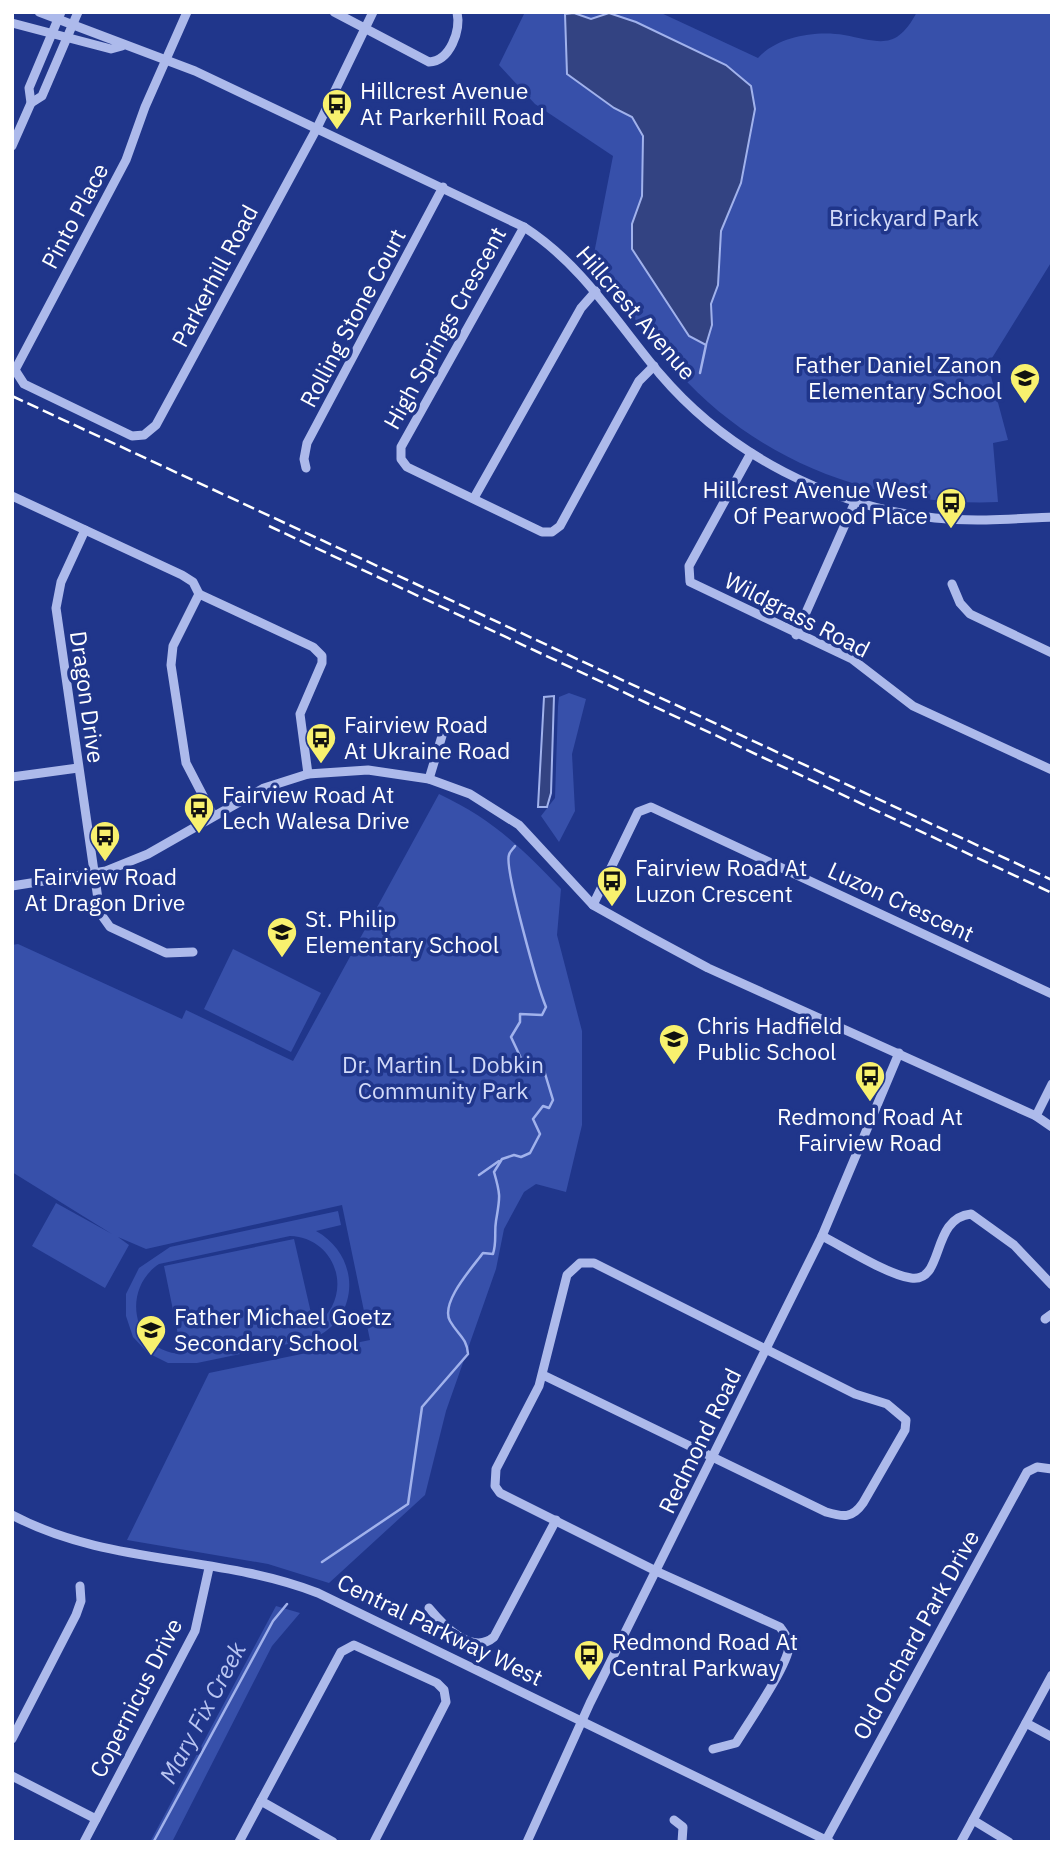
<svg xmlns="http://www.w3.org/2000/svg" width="1064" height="1854" viewBox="0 0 1064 1854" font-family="'IBM Plex Sans',sans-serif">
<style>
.green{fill:#3750aa;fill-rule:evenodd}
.water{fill:#334382;stroke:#a1b2ec;stroke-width:2}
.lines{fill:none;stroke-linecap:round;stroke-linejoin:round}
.stream{stroke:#a1b2ec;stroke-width:2.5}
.minor{stroke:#adbaeb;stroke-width:9}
.rail{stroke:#fff;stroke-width:2.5;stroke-dasharray:12 5;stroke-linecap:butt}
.labels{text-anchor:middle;stroke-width:7;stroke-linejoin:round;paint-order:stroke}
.poi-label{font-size:23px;fill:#fff;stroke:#20368b;text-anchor:start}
.street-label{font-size:23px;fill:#fff;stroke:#20368b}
.park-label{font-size:23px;fill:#d2daf8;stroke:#20368b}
.water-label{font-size:24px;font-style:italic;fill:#b9c5f2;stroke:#20368b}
</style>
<rect width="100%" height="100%" fill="#20368b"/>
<g class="green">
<path d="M525,12h134l99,46c18,-21 58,-28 86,-23 37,7 52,16 73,-23h135v249l-60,97 -3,11 19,71 -15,3 5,59c-119,5 -239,-39 -320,-130 -31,-34 -56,-73 -86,-108l21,-108 -78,-52 -36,-39z"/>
<polygon points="569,693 586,699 572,754 575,811 559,842 541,816 555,798 558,706 559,697"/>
<path d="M439,794c53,25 82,53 122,95l-4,46 25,96v94l-16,67 -30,-8 -12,8 -20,37 -8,40 -50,142 -21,84 -96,88 -61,-19 -141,-24 82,-167 161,-33 -28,-135 -196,44 -28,-12 11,8 -24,43 -73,-42 24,-43 56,31 -100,-62v-227l6,-1 164,75 4,-9 107,51z"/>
<polygon points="233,949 321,993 291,1052 204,1009"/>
<path d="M338,1211l3,14 -25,6c45,25 45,87 -4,108l-115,24h-29l-20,-10 -15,-16 -7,-21v-22l13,-26 31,-21zM290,1236c49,2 65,63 24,90l-20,-87 -130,27 18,88c-49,-1 -62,-64 -23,-90z"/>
<polygon points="276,1606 300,1613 272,1646 172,1842 150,1842"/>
</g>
<g class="water">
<polygon points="574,13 591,19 609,13 636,22 726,65 751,86 755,109 741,183 721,231 718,285 711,304 712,325 706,345 689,336 632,249 632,224 642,196 643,136 632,117 614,108 567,74 565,14"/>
<polygon points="554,696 551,793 547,807 538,807 544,697"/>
</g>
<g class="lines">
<g class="stream">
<polyline points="700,373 706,345"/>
<polyline points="479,1175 499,1161"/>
<path d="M322,1562l86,-58 14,-97 46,-53c-1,-16 -10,-19 -18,-33 -10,-18 21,-52 33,-68l10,1c4,-13 1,-21 3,-33 4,-24 5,-25 -2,-49l8,-13 12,-4 7,2 9,-4 10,-19 -7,-15 10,-13 6,2 4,-8 -10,-33 -17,2 -15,-32 9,-15v-8l22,1 4,-8c-8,-19 -42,-140 -37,-152 1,-4 4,-6 6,-9"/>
<polyline points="154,1841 273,1621 287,1604"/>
</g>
<g class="minor">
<path d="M39,12l156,59 329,156c59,38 92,95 136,147 68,80 171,133 275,144 39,4 78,1 117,-1"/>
<polyline points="187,12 145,107 126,160 15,370 24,384 132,436 144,435 156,425 317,128 373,12"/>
<path d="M334,12l95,50c21,-1 32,-31 28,-50"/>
<polyline points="12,23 111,49 122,46"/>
<polyline points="31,103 42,96 78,12"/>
<polyline points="12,146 31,103 29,88 61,12"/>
<polyline points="524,227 401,447 401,459 407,467 542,532 552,532 560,526 639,381 654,366"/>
<polyline points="751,453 689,566 690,582 852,659 913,706 1052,770"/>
<polyline points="306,468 304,459 307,443 443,187"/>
<polyline points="12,496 182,575 193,582 199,594 173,646 171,665 186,763 213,815"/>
<polyline points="474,498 581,308 596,291"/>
<polyline points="85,530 61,582 56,608 100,913 110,927 166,953 193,952"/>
<polyline points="952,584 960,603 970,614 1052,653"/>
<polyline points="199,594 313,647 322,656 322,663 300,714 308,774"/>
<polyline points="796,635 855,502"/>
<polyline points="12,777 78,768"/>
<polyline points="429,779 445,726"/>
<polyline points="12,886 106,871 148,854 264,788 308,774 368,770 429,779 470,794 519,825 593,905 643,933 708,968 1036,1116 1052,1127"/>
<polyline points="593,905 638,812 651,807 1052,994"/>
<polyline points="1036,1116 1052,1084"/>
<path d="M822,1236c22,11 66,39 89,42 34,5 19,-60 60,-64l43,31 38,40"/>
<polyline points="1045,1319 1052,1314"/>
<path d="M543,1375l283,137c17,5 26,7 37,-9l42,-73 1,-10 -19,-16 -32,-10 -261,-131h-14l-13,12 -28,111 -43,83 -1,17 5,7 158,79 122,55c4,6 10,13 9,20 -2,20 -41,76 -53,96l-23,6"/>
<path d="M12,1515c96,51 206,39 306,78l512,249"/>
<path d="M429,1608c14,17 43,48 65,29l62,-117"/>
<polyline points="1026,1723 1052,1737"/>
<polyline points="12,1739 76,1615 81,1601 80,1586"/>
<polyline points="12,1776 96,1819"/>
<polyline points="261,1801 333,1842"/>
<polyline points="674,1820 683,1827 682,1842"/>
<polyline points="973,1820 1009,1842"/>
<polyline points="826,1840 1027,1472 1037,1467 1052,1469"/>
<polyline points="84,1842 195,1631 209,1568"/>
<polyline points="239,1842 341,1652 354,1645 437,1683 444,1690 446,1702 374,1842"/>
<polyline points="527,1842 590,1703 822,1236 899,1053"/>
<polyline points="961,1842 1052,1675"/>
</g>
<g class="rail">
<polyline points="12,396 1052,880"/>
<polyline points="269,526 1052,893"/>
</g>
</g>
<defs>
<g id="bus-pin" transform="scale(1.575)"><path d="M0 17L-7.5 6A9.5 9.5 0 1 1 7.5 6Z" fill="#f8f16e" stroke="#20368b"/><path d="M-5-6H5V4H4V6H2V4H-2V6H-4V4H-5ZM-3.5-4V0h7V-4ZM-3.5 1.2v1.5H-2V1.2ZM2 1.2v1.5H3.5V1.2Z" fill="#111"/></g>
<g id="school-pin" transform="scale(1.575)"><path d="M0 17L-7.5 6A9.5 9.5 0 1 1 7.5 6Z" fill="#f8f16e" stroke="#20368b"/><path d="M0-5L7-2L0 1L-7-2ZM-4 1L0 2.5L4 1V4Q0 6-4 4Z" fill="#111"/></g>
</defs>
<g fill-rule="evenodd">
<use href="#bus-pin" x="337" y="104"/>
<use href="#school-pin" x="1025" y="378"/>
<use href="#bus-pin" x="951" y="503"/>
<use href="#bus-pin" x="321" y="738"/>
<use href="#bus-pin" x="199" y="808"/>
<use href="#bus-pin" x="105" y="836"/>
<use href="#bus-pin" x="612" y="881"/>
<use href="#school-pin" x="282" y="932"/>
<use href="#school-pin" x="674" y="1039"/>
<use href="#bus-pin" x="870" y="1076"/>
<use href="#school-pin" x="151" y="1330"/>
<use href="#bus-pin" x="589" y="1655"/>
</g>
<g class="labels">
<g class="poi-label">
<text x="360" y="99">Hillcrest Avenue<tspan x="360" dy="26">At Parkerhill Road</tspan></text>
<text x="1002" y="373" text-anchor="end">Father Daniel Zanon<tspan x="1002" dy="26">Elementary School</tspan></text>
<text x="928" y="498" text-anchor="end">Hillcrest Avenue West<tspan x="928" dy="26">Of Pearwood Place</tspan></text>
<text x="344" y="733">Fairview Road<tspan x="344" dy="26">At Ukraine Road</tspan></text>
<text x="222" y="803">Fairview Road At<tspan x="222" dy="26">Lech Walesa Drive</tspan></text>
<text x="635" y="876">Fairview Road At<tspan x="635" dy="26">Luzon Crescent</tspan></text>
<text x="105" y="885" text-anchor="middle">Fairview Road<tspan x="105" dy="26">At Dragon Drive</tspan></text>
<text x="305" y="927">St. Philip<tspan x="305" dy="26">Elementary School</tspan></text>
<text x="697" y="1034">Chris Hadfield<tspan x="697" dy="26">Public School</tspan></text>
<text x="870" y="1125" text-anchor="middle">Redmond Road At<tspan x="870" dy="26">Fairview Road</tspan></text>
<text x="174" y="1325">Father Michael Goetz<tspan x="174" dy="26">Secondary School</tspan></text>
<text x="612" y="1650">Redmond Road At<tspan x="612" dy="26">Central Parkway</tspan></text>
</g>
<g class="street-label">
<text transform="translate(75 216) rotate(-62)" y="8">Pinto Place</text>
<text transform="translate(215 276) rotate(-62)" y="8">Parkerhill Road</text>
<text transform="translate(636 313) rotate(49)" y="8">Hillcrest Avenue</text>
<text transform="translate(353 318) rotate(-62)" y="8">Rolling Stone Court</text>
<text transform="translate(445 328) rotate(-61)" y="8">High Springs Crescent</text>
<text transform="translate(797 615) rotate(27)" y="8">Wildgrass Road</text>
<text transform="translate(87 697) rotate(82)" y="8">Dragon Drive</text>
<text transform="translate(901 902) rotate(25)" y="8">Luzon Crescent</text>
<text transform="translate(700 1441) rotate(-64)" y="8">Redmond Road</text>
<text transform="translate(440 1630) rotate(26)" y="8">Central Parkway West</text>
<text transform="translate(916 1635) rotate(-61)" y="8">Old Orchard Park Drive</text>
<text transform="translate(136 1698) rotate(-63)" y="8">Copernicus Drive</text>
</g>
<g class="park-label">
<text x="904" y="226">Brickyard Park</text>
<text x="443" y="1073">Dr. Martin L. Dobkin<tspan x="443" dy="26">Community Park</tspan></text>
</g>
<g class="water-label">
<text transform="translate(203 1713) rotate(-62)" y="8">Mary Fix Creek</text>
</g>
</g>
<rect width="1064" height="1854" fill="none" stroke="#ffffff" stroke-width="28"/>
</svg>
